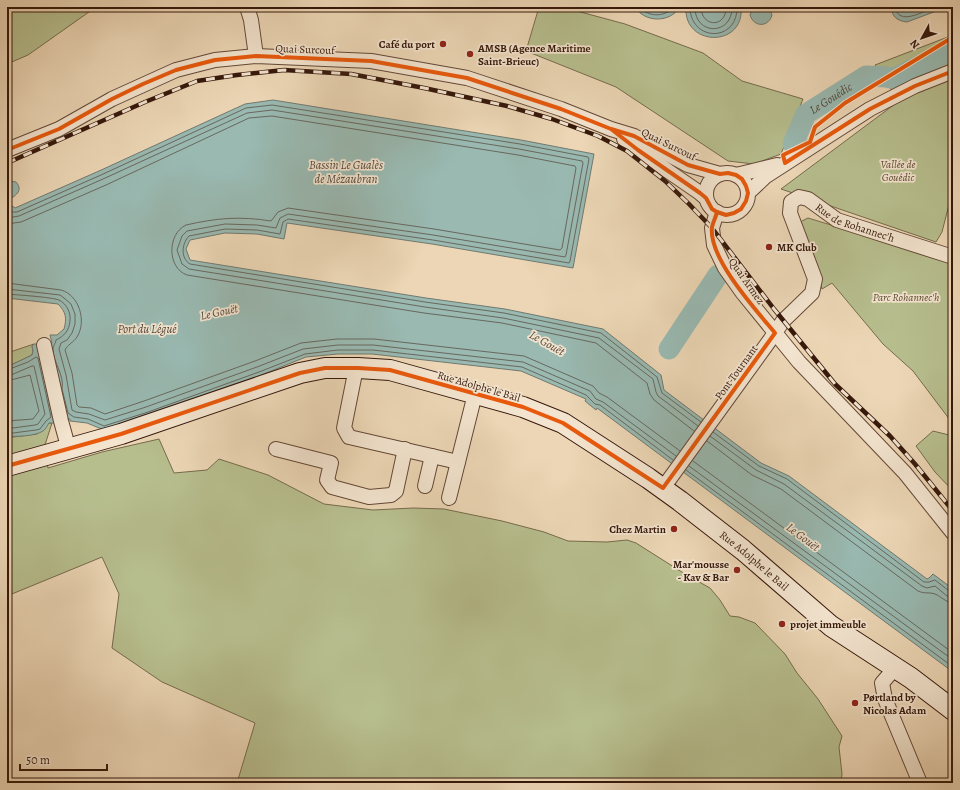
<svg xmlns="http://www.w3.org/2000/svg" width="960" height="790" viewBox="0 0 960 790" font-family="Alegreya,serif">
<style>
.green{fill:#b7be8e;stroke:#766b4c}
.water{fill:#99b9b1;stroke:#71796f}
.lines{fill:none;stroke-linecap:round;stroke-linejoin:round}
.shore{stroke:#68685e;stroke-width:1}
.river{stroke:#99b9b1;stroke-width:21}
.street-casing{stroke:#644836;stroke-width:16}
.secondary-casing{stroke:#36180b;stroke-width:22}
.street{stroke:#f3e4cf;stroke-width:14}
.secondary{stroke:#f3e4cf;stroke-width:20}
.rail-casing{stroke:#36180b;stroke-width:4.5}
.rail{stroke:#f3e4cf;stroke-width:3;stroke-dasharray:9;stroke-linecap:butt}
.cycleway-casing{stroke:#f3e4cf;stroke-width:6}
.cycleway{stroke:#e8590c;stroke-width:4}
.poi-dot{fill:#8f2418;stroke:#f3e4cf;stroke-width:1.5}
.labels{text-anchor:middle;stroke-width:3.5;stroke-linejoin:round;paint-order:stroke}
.poi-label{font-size:11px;font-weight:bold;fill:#36180b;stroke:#f3e4cf;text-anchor:start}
.street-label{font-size:11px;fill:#36180b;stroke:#f3e4cf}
.park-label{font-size:11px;font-style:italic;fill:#5d4a32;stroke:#f3e4cf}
.water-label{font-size:12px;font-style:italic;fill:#54483d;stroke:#f3e4cf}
</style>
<rect width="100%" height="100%" fill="#ecd6b5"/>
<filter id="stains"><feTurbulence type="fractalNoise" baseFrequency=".005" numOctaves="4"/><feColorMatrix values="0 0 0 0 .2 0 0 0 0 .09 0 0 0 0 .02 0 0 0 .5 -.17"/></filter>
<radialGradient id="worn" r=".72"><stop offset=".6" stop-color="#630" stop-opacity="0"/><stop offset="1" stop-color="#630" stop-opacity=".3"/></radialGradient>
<g class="green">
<polygon points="7,7 96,7 28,55 7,64"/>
<polygon points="539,7 562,7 625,24 703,53 742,81 803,99 781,154 754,164 728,161 616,87 526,51"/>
<polygon points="953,35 953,189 942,232 936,242 781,189 899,101 875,65"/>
<polygon points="808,218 953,262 953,424 913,371 883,344 832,283 822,289 800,222"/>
<polygon points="34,344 32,346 33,351 32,355 7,367 7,353"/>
<polygon points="49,423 52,423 44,448 48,468 102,452 159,439 174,473 207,470 219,459 268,475 324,504 373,510 413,508 444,509 502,521 544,532 568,541 607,542 627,540 636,543 685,574 710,588 720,600 730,616 739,617 755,623 785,654 797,673 818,699 842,736 839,747 842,774 841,783 237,783 255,723 162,682 112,648 119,594 102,557 7,596 7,436 13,437 37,434"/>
<polygon points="933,431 953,436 953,491 935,472 916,446"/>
</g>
<g class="water">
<path d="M635,7h45c-10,16 -35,16 -45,0z"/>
<path d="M686,7h55c4,41 -58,40 -55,0z"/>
<path d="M753,7h16l3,8c-3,12 -18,13 -22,0z"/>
<path d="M892,7h55l-40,15c-9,-1 -16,-5 -15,-15z"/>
<path d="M273,100l248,40 73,14 -21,114 -141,-24 -145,-21 -3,16 -27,-5 -32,-1 -35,7 -4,9 4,11 236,38 79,11 98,20 58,46 3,15 97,73 28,13 138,103 2,-1 4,-4 20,15v83l-138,-102 -218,-162 -1,2 -11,-9 1,-2 -65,-28 -149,-17h-34l-32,3 -45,18 -157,55 -17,-7 -17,-2v-2h-3l-19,-75 4,-1 -2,-8h7l7,-6c3,-11 2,-17 -6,-25l-51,-6v-89l5,-3 3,2 84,-37 146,-67z"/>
<path d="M10,181l6,1c8,9 -1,14 -9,19v-18z"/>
<path d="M34,344h3l17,79h-5c-2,3 -3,6 -6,8 -7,5 -28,6 -36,5v-69l25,-12 1,-4 -1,-5z"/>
</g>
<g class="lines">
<g class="shore">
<path d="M639,7c11,11 25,10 36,0"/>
<path d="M690,7c0,35 48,36 47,0"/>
<path d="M695,7c-1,29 38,29 37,0"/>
<path d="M701,7c0,21 26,21 25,0"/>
<path d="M895,7c3,20 29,4 40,0"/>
<path d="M7,212h10l84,-37 145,-67 26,-3 248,39 68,13 1,2 -19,102 -1,2 -136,-23 -145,-21 -5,3 -3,12 -23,-4 -32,-1 -36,7c-7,7 -9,22 1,28l235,38 79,11 97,20 56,44 5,16 39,29"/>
<polyline points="7,218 19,216 103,179 247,113 272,110 519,149 582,161 583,163 566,255 565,257 433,235 288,214 280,218 276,228 257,225 225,224 187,231 182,236 177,250 182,264 189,269 425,307 503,318 599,338 653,379 656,392 658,396 698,426"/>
<path d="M7,224l14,-2 85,-37 143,-67 23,-2 246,39 57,11 1,2 -14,80 -2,2 -126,-21 -146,-21 -10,4 -7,9c-32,-5 -54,-3 -85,4 -19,9 -19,43 1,50l237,38 78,10 94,20 51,40 3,11 4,6 40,31"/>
<path d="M7,283l54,7c18,5 26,31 16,47 -3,5 -10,8 -12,13l7,23 5,32 2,2 12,1 14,6 39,-13 111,-40 46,-18 36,-4h37l150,17 69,30 6,7 8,4 73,54"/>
<polyline points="7,289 60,295 64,298 71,304 75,314 75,324 72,333 67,340 61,343 59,349 66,375 72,410 76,412 89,414 105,420 146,407 257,367 303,349 338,345 373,345 523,362 590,391 596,399 603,402 676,456"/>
<path d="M7,294c11,1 44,3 52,6 8,4 12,13 11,21 -1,10 -6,15 -14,19 0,3 -3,6 -3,8 -1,13 12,27 9,41l6,24 6,4 14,2 16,7 44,-14 111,-40 46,-18 33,-4h35l149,17 64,28 9,9 5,1 73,55"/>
<polyline points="7,370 28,362 36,357 38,358 51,417 46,421 40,429 36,430 13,433 7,432"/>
<polyline points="7,375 11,375 32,366 34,366 45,414 38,424 35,425 13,428 7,427"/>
<polyline points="7,381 30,375 39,411 33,419 7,421"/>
<polyline points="713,432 759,466 787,479 924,582 929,582 935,580 949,591 953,592"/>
<polyline points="710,436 756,470 784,484 922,586 927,588 935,586 947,596 953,597"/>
<path d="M707,441l45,34 29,14 137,102c6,3 12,1 17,3 7,3 10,8 18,9"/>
<polyline points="693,461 953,653"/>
<polyline points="689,466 953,660"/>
<polyline points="686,470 953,667"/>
</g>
<g class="river">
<polyline points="890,78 897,77 953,49"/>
<path id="s1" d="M793,144l13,-30 60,-38 21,1"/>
<polyline points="669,349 718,275"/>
</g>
<g class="street-casing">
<g id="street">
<polyline points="247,7 251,20 256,56"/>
<polyline points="624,139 668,171 700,193 706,198"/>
<polyline points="7,150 59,129 112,99 176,70 215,60 256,56 371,61 467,78 561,109 611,129 634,136 688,165 720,174"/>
<circle cx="727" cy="194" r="21"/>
<polyline points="736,175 777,165"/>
<polyline points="748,193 766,176 870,109 915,86 953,71"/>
<polyline points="717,212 712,228 714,245 725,268 742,292 799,362 905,473 953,533"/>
<polyline points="44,345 61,421 69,450"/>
<polyline points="356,368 344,428 349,437 458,462"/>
<polyline points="276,449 331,463 327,480 332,487 369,497 391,495 396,491 405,449"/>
<polyline points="425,486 432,456"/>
<path id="s2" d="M663,488l107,-148 13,-19 29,-28 3,-14 -25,-66 1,-11 8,-5 9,2 29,21 116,37"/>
<polyline points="449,498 475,394"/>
<polyline points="895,668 882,683 885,699 920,783"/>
</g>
</g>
<g class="secondary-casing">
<g id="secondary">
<path id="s3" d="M7,466l114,-32 179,-61 25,-5h33l32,2 133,37 40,16 85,55 32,23 63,49 88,76 80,52 42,32"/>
</g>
</g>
<use href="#street" class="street"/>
<use href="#secondary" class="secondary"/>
<g class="rail-casing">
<polyline id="rail" points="7,163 145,102 197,81 237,75 284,70 351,74 424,88 507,106 552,119 598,136 627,151 665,181 689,204 712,228 774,309 835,384 890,436 915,464 953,511"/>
</g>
<use href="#rail" class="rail"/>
<g class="cycleway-casing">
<g id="cycleway">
<polyline points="953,37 845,103 815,127 810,142 783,155 785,163 870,109 915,86 953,71"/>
<polyline points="7,150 59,129 112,99 143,84 176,70 215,60 256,56 371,61 467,78 561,109 611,129 634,136 688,165 720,174 728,173 736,175 742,179 746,186 748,193 746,201 741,209 734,213 726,215 717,212 712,209 706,198 700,193 638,150 611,129"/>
<path d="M7,466l114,-32 179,-61 25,-5h33l32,2 133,37 40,16 100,65 112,-155c-19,-23 -67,-75 -63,-106 1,-5 4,-10 5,-15"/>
</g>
</g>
<use href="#cycleway" class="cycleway"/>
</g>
<g class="poi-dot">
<circle cx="443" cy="44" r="4"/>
<circle cx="470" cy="54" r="4"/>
<circle cx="769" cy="247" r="4"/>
<circle cx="674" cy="529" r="4"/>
<circle cx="737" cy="570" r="4"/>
<circle cx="782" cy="624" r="4"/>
<circle cx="855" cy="703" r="4"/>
</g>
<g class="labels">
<g class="poi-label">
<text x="435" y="48" text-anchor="end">Café du port</text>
<text x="478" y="52">AMSB (Agence Maritime<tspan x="478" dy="13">Saint-Brieuc)</tspan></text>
<text x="777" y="251">MK Club</text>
<text x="666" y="533" text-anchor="end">Chez Martin</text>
<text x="729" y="568" text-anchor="end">Mar'mousse<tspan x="729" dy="13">- Kav &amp; Bar</tspan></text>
<text x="790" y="628">projet immeuble</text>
<text x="863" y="701">Pørtland by<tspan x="863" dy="13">Nicolas Adam</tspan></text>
</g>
<g class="street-label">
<text transform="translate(305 49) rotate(2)" y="4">Quai Surcouf</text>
<text transform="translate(669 144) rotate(26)" y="4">Quai Surcouf</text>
<text dy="4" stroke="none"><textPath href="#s2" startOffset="414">Rue de Rohannec'h</textPath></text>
<text transform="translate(747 281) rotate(55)" y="4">Quai Armez</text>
<text transform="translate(736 372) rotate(-54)" y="4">Pont Tournant</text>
<text transform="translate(479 386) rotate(16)" y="4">Rue Adolphe le Bail</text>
<text dy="4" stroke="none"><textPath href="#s3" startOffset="815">Rue Adolphe le Bail</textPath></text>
</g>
<g class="park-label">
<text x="898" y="168">Vallée de<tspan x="898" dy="13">Gouédic</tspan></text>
<text x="906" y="301">Parc Rohannec'h</text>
</g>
<g class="water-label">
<text dy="4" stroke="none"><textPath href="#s1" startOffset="62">Le Gouédic</textPath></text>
<text x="346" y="169">Bassin Le Gualès<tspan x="346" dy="14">de Mézaubran</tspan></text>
<text transform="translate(219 312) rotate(-12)" y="4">Le Gouët</text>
<text x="147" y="333">Port du Légué</text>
<text transform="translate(547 343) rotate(30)" y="4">Le Gouët</text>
<text transform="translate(803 537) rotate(37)" y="4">Le Gouët</text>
</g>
</g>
<rect width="960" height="790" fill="none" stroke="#ecd6b5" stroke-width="24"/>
<rect x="8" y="8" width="944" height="774" fill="none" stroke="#36180b" stroke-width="2"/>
<rect x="12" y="12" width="936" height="766" fill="none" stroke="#36180b"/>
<g transform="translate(922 38) rotate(230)" stroke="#f3e4cf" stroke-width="3" paint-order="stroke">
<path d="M0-3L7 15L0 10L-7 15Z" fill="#36180b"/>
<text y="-6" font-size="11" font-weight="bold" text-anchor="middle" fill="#36180b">N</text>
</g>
<path d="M20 764v6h87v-6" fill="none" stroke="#36180b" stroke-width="2"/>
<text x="26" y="764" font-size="12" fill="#36180b" stroke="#f3e4cf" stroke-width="3" paint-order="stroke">50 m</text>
<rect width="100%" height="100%" filter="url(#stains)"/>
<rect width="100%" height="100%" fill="url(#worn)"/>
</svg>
